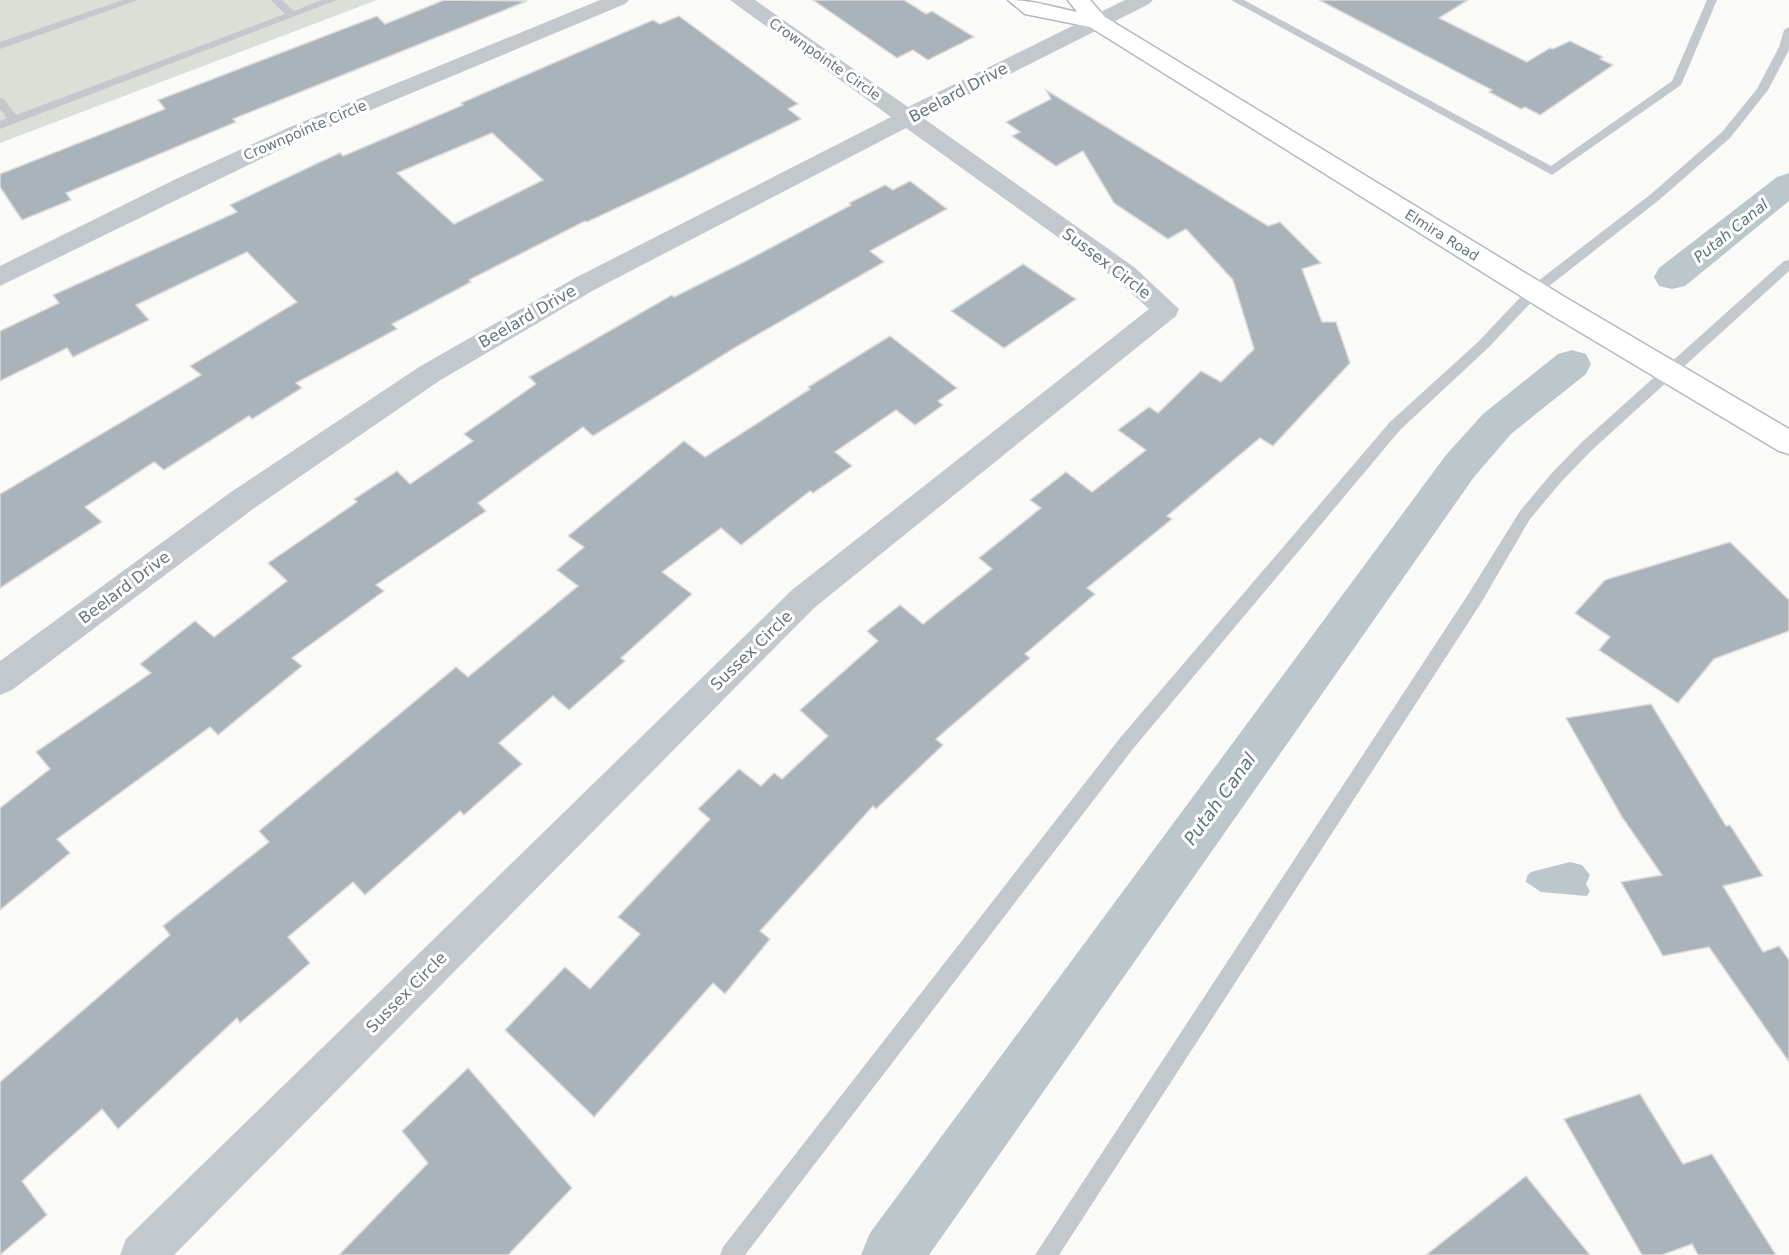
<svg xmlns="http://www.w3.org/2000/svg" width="1789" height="1255" viewBox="0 0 1789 1255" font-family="'DejaVu Sans',sans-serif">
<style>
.green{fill:#dadfd7}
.water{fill:#bbc7cb}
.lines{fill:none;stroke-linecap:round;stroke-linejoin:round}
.canal{fill:#bbc7cb;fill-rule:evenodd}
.building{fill:#aab3b9;stroke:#dcdcda;stroke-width:1.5;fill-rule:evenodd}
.secondary-casing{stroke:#b3babf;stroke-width:3}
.lane{fill:#c3c8cc;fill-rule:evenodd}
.street{fill:#c3c8cc;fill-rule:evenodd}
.secondary{fill:#fff;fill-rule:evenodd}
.labels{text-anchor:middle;stroke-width:6;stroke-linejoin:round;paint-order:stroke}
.far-street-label{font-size:14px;fill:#657683;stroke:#fff}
.far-water-label{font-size:15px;font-style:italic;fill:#60757c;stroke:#fff}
.street-label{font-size:16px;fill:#657683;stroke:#fff}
.water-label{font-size:18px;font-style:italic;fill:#60757c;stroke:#fff}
</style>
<rect width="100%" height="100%" fill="#fafaf8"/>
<polygon class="green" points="0,0 377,0 0,143"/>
<polygon class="water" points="1570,862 1582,865 1590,875 1586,884 1590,891 1587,896 1541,892 1526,882 1527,876 1531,872"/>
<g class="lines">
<g class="canal">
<polygon points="1789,173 1789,201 1685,286 1672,289 1659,286 1654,277 1659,268 1777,177"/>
<polygon points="1572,350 1586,354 1591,364 1586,374 1511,434 1474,477 929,1255 861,1255 870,1233 1446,455 1483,414 1558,354"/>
</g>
</g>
<g class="building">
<polygon points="444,0 527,1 233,119 236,122 66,193 71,200 22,220 0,187 0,174 165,109 158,100 377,16 385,24"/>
<polygon points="813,0 904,0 926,14 932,11 974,37 928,60 913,50 897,58"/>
<polygon points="1319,0 1468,0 1439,18 1527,62 1550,48 1553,49 1570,41 1603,57 1600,59 1613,65 1540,115 1525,107 1521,109 1489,92 1492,90"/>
<path d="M679,16l119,88 -10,5 13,10 -124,61 -90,42 -2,-1 -116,59 2,2 -79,42 5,5 -101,54 6,5 -50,31 -3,-3 -85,54 -10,-8 -69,45 17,15 -102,66v-94l201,-119 -11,-9 107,-64 -50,-50 -111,53 13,15 -76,37 -6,-9 -67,33v-50l59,-28 -6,-8 184,-83 -7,-7 90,-43 20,-9 3,3 120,-51 -2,-2 192,-83 7,4zM492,133l51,47 -89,44 -57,-51z"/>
<polygon points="1046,90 1268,226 1280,222 1321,263 1302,269 1322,322 1336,322 1350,363 1273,446 1260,438 1167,516 1172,519 1087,588 1095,594 1025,654 1030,658 936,739 943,745 876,809 873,806 760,931 770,939 725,994 713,983 594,1117 505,1030 565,967 590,989 640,934 618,917 710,819 698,809 739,769 761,786 774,773 782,779 828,736 800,710 878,641 867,631 900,605 923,624 992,569 979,558 1041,508 1030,500 1066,472 1092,492 1146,450 1118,430 1149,407 1158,413 1201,371 1221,382 1254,349 1233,280 1186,229 1168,239 1114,203 1083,151 1056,166 1012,136 1020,132 1006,122 1051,99"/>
<polygon points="910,181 947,209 870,251 884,262 736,347 593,436 583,427 478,503 486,511 376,585 384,591 292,658 302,666 218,735 210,727 57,839 70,853 0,910 0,808 50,769 36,752 151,673 140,664 195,621 214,637 287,581 268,563 357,502 354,499 397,471 410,484 473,441 464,434 536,384 529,377 672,295 674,297 744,262 851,205 849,203 885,185 893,190"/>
<polygon points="1023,264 1076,299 1004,348 951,311"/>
<polygon points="890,336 957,388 938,401 943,405 915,425 896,410 835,452 852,466 813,493 810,491 741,545 721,528 662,572 692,594 621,658 625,661 569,710 553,696 499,743 522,764 464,815 460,811 365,895 353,882 288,937 310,963 240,1023 237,1018 118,1129 102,1109 22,1181 47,1215 0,1255 0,1082 170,935 163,926 269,842 259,831 456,667 468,677 578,586 557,570 584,547 568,536 684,441 705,457 810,389 808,387"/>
<polygon points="1730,542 1789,600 1789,631 1714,659 1678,703 1599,650 1610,637 1575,613 1605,580"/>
<polygon points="1651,704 1726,826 1730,825 1763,876 1723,886 1763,952 1779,946 1789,960 1789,1062 1709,947 1663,956 1621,882 1662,875 1622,817 1566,718"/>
<polygon points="468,1068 572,1188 508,1255 339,1255 428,1163 402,1131"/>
<polygon points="1640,1094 1683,1164 1712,1154 1776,1255 1698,1255 1692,1244 1662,1255 1642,1255 1564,1119"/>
<polygon points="1526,1176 1590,1255 1426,1255"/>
</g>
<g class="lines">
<g class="secondary-casing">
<path id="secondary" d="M1008,0c25,0 45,7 69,12l-9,-12h22l15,17 463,282 221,130v25l-10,-3 -231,-138 -458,-286 -65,-13z"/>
</g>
<g class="lane">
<polygon points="123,0 138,0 0,49 0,42"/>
<polygon points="271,0 282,0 294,11 322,0 337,0 0,129 0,121 7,118 0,109 0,98 4,99 16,115 285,14"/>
<polygon points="1231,0 1244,0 1551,166 1672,81 1707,0 1717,0 1681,85 1552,175"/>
<polygon points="1789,27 1789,50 1768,90 1730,138 1659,200 1539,294 1488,348 1400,430 1132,750 745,1255 720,1255 723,1247 1120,738 1390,422 1478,342 1529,288 1651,194 1722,132 1757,89 1779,47 1784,30"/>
<polygon points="1789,260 1789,271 1592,450 1561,482 1530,519 1481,603 1059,1255 1035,1255 1469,593 1520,511 1551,474 1582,442 1784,261"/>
</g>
<g class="street">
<polygon points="600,0 629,0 625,4 306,137 0,286 0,266 176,179 290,127"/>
<polygon points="730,0 755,0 908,107 1125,0 1153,0 1149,4 923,118 1134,267 1179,309 1176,316 814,608 174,1255 120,1255 126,1239 792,590 1149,309 1116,279 906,128 594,290 439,381 253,509 12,690 0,695 0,661 231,492 419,367 575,278 891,117"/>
</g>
<use href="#secondary" class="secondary"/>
</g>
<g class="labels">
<g class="far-street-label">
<text transform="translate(825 59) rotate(35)" y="5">Crownpointe Circle</text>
<text transform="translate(305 130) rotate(-23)" y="5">Crownpointe Circle</text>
<text transform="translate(1442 235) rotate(32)" y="5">Elmira Road</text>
</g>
<g class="far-water-label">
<text transform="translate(1731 231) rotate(-39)" y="5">Putah Canal</text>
</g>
<g class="street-label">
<text transform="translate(958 92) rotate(-28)" y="6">Beelard Drive</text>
<text transform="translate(1107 263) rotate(37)" y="6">Sussex Circle</text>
<text transform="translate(527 316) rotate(-30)" y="6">Beelard Drive</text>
<text transform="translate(124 587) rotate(-37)" y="6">Beelard Drive</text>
<text transform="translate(751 650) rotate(-44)" y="6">Sussex Circle</text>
<text transform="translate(406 992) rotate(-45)" y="6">Sussex Circle</text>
</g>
<g class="water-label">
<text transform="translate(1220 799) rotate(-54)" y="6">Putah Canal</text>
</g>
</g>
</svg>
